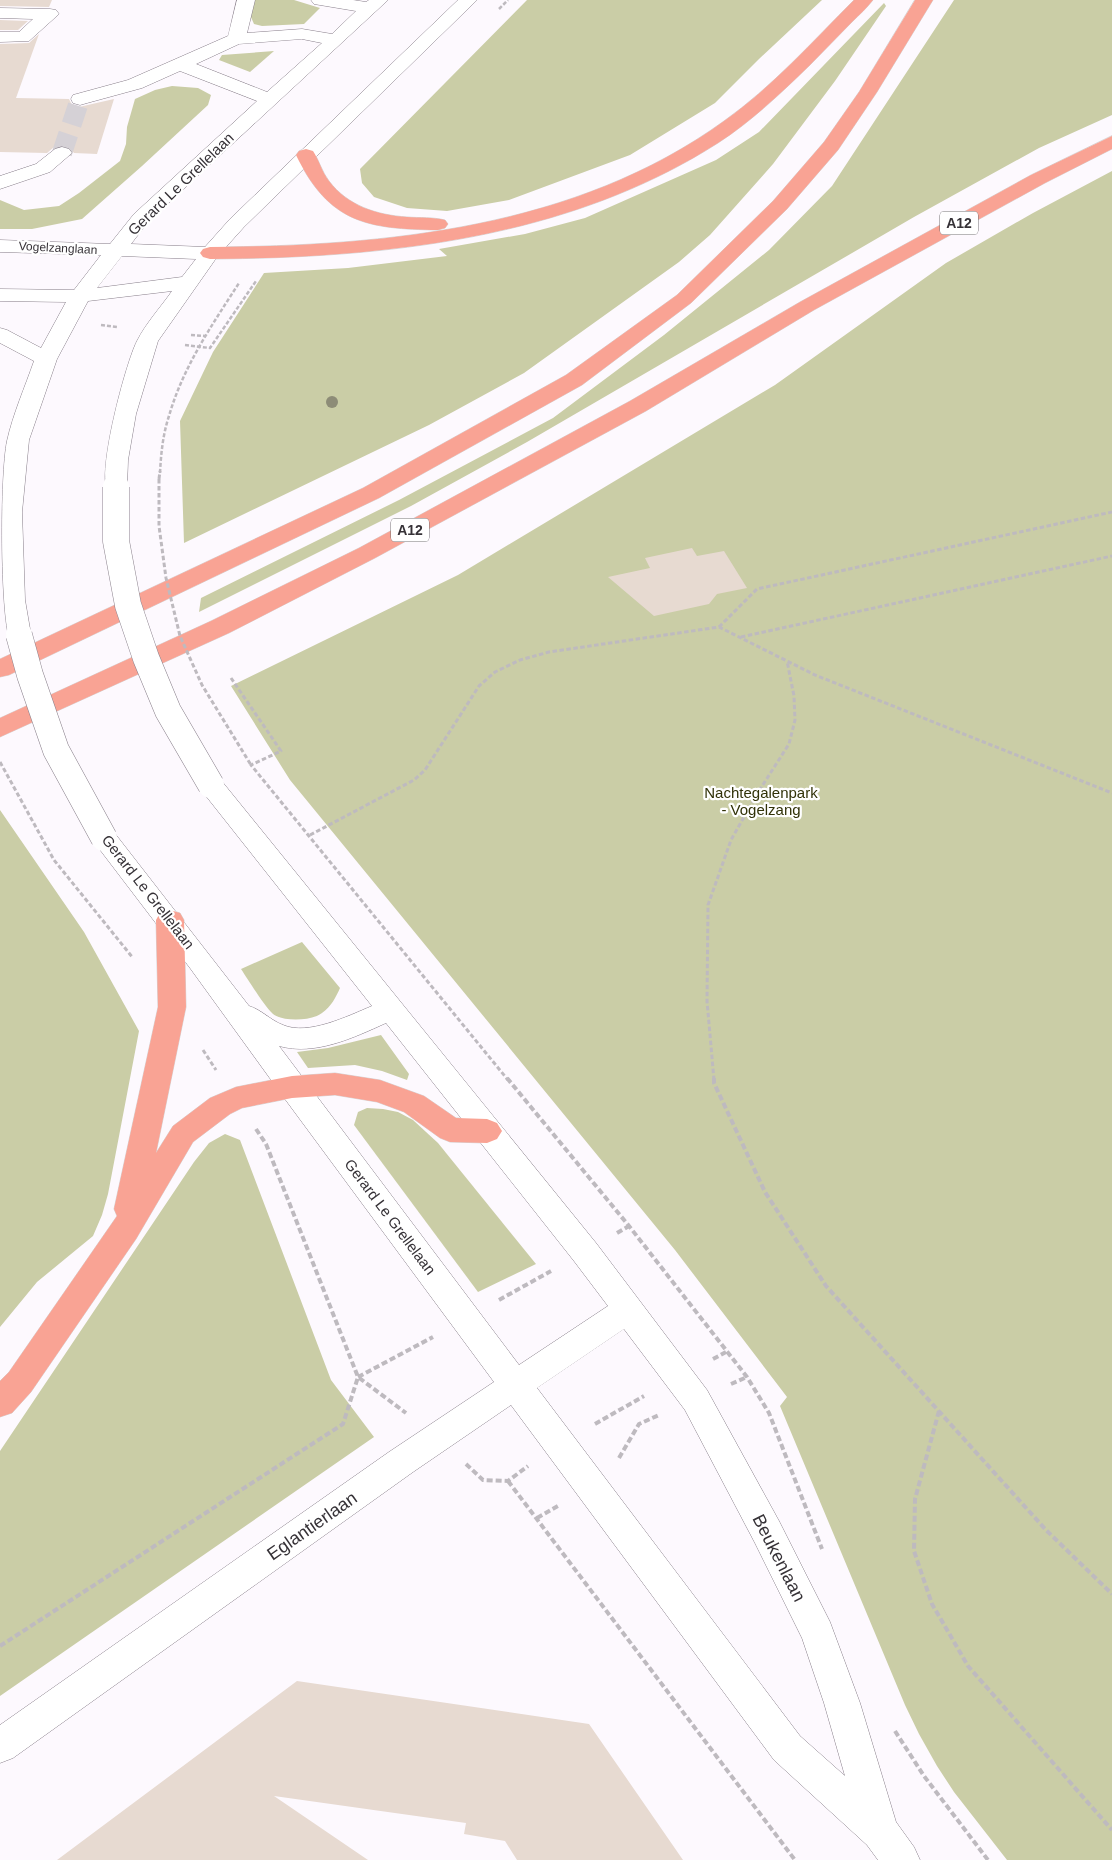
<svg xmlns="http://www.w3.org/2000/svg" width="1112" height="1860" viewBox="0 0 1112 1860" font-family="Arial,sans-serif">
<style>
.green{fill:#cacda6}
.building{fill:#e7dad1}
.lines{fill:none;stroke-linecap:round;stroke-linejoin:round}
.minor-tunnel{stroke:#d5d1d6;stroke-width:20;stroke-dasharray:20 10;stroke-linecap:butt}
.minor-casing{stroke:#887f8a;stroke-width:1}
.highway-casing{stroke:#d7d6d7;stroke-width:1}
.path-far2{stroke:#bebabf;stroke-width:2.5;stroke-dasharray:4 2;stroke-linecap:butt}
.path-far1{stroke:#bebabf;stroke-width:3;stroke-dasharray:4.5 2.5;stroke-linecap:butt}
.path{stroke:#bebabf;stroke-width:4;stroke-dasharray:6 3;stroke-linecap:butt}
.minor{fill:#fff;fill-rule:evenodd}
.highway{fill:#f9a394;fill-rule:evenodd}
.minor-bridge-casing{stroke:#887f8a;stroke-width:27;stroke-linecap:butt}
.path-bridge{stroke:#bebabf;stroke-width:3;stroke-dasharray:4.5 2.5;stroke-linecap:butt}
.minor-bridge{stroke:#fff;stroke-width:26}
.tree{fill:#8d8c77}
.labels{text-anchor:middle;stroke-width:4.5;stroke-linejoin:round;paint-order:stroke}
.far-street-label{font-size:12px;fill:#363237;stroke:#fff}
.shield{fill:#fff;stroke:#727073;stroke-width:1}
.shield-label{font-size:14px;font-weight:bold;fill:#363237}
.street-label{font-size:15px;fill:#363237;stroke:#fff}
.park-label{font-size:15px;fill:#313208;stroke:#fff}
.near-street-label{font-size:18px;fill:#363237;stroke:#fff}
</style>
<rect width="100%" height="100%" fill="#fdf9fe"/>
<g class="green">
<polygon points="255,0 294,0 320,8 304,24 262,26 254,24 250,15"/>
<polygon points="527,0 822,0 759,59 715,103 630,155 509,200 447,211 407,208 374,197 362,183 360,169"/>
<polygon points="954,0 1112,0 1112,115 1039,148 914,217 527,442 411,506 199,612 201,598 399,500 553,418 664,335 769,250 832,186"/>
<polygon points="884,3 886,6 835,81 773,164 710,235 679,262 524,373 429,425 184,543 180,421 213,352 264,273 348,268 447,256 439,249 525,234 585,218 716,160 759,132"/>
<polygon points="274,51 250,72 219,60 222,55"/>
<polygon points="172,86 198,88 211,95 208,105 142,166 82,219 32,229 0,229 0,200 24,210 59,206 79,193 120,161 126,144 127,127 135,99 155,90"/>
<polygon points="1112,171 1112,1860 1007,1860 954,1792 937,1766 919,1734 905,1705 780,1406 787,1397 675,1250 290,780 231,686 458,575 775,385 946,263 1033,213"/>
<polygon points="0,810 84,932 139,1031 108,1194 102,1215 93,1236 37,1282 0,1327"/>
<path d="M302,942l38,46c-4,9 -9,19 -18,25 -10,8 -39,9 -49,1 -10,-10 -24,-33 -32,-45z"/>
<polygon points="381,1035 409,1074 407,1080 382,1071 355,1065 308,1068 297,1052 328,1048"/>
<polygon points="367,1108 383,1109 398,1112 413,1120 438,1143 536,1264 478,1292 354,1125 358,1112"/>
<polygon points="225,1134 240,1140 331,1380 374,1437 0,1696 0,1451 194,1162 209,1143"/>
</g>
<g class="building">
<polygon points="0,0 52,0 49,7 0,6"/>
<polygon points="0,20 28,21 18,30 0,30"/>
<polygon points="39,34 16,98 69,99 72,105 79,107 114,99 97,154 74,153 70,148 63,145 54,147 47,153 0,152 0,44 29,43"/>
<polygon points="692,548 697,556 724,551 747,588 717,594 709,604 654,616 608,577 650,568 645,558"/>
<polygon points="297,1681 589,1724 683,1860 517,1860 505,1841 464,1834 466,1823 274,1796 368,1860 57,1860"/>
</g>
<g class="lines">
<polyline class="minor-tunnel" points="62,153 80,99"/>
<g class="minor-casing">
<g id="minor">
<path d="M237,0h18l-8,33 55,-4 30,5 24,-23 -42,-7 -3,-4h42l13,2 3,-2h19l-240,222 -17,22 74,3 25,-28 228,-219h19l-233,227 -27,30 -59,84 -22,73 -8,46 -1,27 -3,5 -8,2 -8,-2c-12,-18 18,-130 29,-151 9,-18 24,-34 35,-50l-84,10 -31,58 -28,81 -7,72 3,88 6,35 -3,6 -9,2 -9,-2c-10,-28 -10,-166 -3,-200 6,-27 18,-54 27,-80l-34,-18v-15l7,2 34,18 25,-46 -66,-1v-12l74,1 27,-35 -101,-3v-12l110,4 24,-30 123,-113 -77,-30 -38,17 -55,15 -7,2 -7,-2 -2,-4 2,-4 55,-15 100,-44zM302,39l20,4 -55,49 -71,-28 43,-20zM122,256l74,3 -14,18 -85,11z"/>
<polygon points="0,8 50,9 56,10 59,14 29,41 0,42 0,32 19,32 33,19 0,18"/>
<polygon points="62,147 69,149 72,153 50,172 0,189 0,176 36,164 55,149"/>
<path d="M211,776l9,3 376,464 111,147 72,131 51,101 30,81 36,119 18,25 6,13h-42l-11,-15 -93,-85 -263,-355 -98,67 -400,286 -13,5v-38l389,-273 105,-70 -212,-287 -92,-127 -99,-130 4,-7 9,-2 9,2 136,175c13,4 21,14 34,19 25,11 65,-9 89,-19l-170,-215 -4,-6 4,-6zM386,1023l188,238 34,45 -89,59 -240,-319c36,10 74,-8 107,-23zM624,1329l61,81 70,133 47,95 22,65 21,73 -45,-40 -263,-348z"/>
</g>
</g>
<g class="highway-casing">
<g id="highway">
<path d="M854,0h19c-6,8 -14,15 -21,22 -14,14 -28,29 -42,43 -29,28 -58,56 -92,78 -150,96 -334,115 -508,116l-7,-2 -3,-4 3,-4 7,-2c176,-1 366,-19 514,-126 48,-34 88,-79 130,-121z"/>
<polygon points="915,0 933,0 877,92 838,150 787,209 691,303 582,385 379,498 9,675 0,677 0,659 363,488 566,375 677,295 773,201 824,142 859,92"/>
<polygon points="1112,136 1112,149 1045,183 814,310 646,411 375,558 229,633 0,737 0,718 211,621 359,548 630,401 800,302 1031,175"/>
<path d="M306,149l7,2c6,9 9,21 16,30 19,25 48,34 78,36 13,1 26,0 38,3l3,4 -3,4 -7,2c-71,-1 -109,-7 -142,-75l3,-4z"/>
<polygon points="170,910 180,913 184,920 186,1007 156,1153 173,1126 210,1098 236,1087 292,1076 335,1073 380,1080 424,1096 456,1118 487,1119 497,1123 502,1131 497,1139 487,1143 450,1142 440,1138 404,1112 377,1102 335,1095 292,1098 242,1108 230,1114 193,1142 136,1239 31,1392 12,1413 0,1417 0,1381 9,1372 117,1216 114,1209 158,1007 156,920 160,913"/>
</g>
</g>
<g class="path-far2">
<polyline points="499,9 508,0"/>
<polyline points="101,325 117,327"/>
<polyline points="191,335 205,336"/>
<polyline points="185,345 210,348 256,281"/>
<path d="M160,473c1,-20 3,-39 9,-57 14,-49 43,-91 70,-133"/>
</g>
<g class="path-far1">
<polyline points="159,479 160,471"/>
<polyline points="719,627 757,589 1112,512"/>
<polyline points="741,637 1112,556"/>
<polyline points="231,678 281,751 251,765 508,1080"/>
<polyline points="0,762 54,860 133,958"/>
<polyline points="310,835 414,780 425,770 479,686 495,672 520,660 549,652 719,627 815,675 1112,793"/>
<polyline points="203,1050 216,1070"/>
<polyline points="714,1080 707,1001 708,905 731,840 757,794 789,744 795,720 794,696 787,661"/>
</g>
<g class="path">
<polyline points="507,1078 629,1226 747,1377 769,1413 822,1549"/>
<polyline points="714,1078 714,1083 765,1192 826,1286 1046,1530 1112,1594"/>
<polyline points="256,1129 266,1144 358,1377 406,1413"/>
<polyline points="617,1233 629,1226"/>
<polyline points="499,1300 551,1271"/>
<polyline points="713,1359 726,1352"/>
<polyline points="358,1377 433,1337"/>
<polyline points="731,1384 747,1377"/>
<polyline points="939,1411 915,1499 914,1551 932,1604 968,1666 1112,1830"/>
<polyline points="595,1424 644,1396"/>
<polyline points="619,1458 639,1424 659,1415"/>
<polyline points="466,1464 483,1480 508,1481 528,1466"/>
<polyline points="508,1481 795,1860"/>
<polyline points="537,1518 558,1506"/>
<polyline points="0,1646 343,1424 358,1377"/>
<polyline points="895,1731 924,1776 988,1860"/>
</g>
<use href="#minor" class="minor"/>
<use href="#highway" class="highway"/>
<g class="minor-bridge-casing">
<g id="minor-bridge">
<polyline points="116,487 116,541 128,605 146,658 168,711 211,785"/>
<polyline points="19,635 30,675 56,750 104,838"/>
</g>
</g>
<polyline class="path-bridge" points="159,479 159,526 166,578 180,636 202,685 251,765"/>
<use href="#minor-bridge" class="minor-bridge"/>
</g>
<circle class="tree" cx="332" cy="402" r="6"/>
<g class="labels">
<g class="far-street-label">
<text transform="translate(58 248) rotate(3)" y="4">Vogelzanglaan</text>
</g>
<g class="shield">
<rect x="940" y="211.5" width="38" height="23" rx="4"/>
<rect x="391" y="518.5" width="38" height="23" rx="4"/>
</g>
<g class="shield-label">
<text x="959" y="228">A12</text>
<text x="410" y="535">A12</text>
</g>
<g class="street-label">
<text transform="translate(181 184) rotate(-44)" y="5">Gerard Le Grellelaan</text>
<text transform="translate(148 892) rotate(52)" y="5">Gerard Le Grellelaan</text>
<text transform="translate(390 1217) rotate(53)" y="5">Gerard Le Grellelaan</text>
</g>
<g class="park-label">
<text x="761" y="798">Nachtegalenpark<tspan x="761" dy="17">- Vogelzang</tspan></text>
</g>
<g class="near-street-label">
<text transform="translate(312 1526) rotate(-35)" y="6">Eglantierlaan</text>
<text transform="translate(779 1558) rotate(63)" y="6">Beukenlaan</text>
</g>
</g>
</svg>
